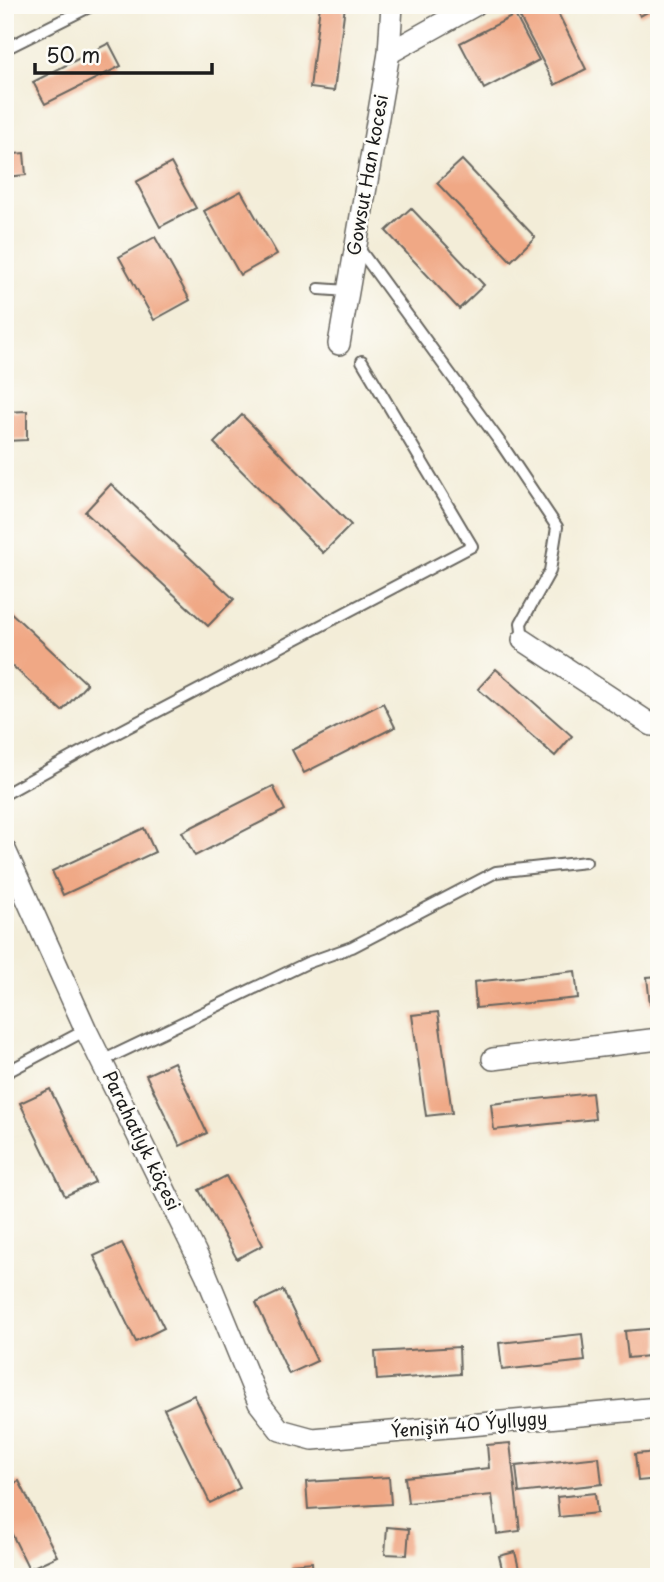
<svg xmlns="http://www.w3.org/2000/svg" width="664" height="1582" viewBox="0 0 664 1582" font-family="'Playpen Sans',sans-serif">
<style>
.building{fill:#f0a885}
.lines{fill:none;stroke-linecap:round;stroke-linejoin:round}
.service-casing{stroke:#67655e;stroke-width:14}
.minor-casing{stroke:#67655e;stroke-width:24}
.service{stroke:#fff;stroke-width:10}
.minor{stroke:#fff;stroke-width:21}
.labels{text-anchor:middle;stroke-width:5;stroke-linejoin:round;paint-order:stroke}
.street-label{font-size:18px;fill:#1c1c1c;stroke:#fdfcf7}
</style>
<rect width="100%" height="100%" fill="#fdfcf7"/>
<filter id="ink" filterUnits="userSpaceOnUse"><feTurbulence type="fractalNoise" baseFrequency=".0143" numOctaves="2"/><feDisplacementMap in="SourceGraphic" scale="14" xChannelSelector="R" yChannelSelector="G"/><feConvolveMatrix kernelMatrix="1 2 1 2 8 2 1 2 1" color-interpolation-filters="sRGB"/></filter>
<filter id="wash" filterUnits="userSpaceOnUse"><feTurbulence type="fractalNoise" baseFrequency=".00686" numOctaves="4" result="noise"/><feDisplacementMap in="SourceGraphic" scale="28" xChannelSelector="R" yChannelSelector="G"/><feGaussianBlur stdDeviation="1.57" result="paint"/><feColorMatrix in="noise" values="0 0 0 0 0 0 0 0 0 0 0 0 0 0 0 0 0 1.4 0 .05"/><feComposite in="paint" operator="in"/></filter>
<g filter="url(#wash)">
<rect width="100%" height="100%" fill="#f3edd8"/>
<g id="blocks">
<g class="building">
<polygon points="320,5 345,6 334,91 310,88"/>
<polygon points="535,5 554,5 586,69 555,85 518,14"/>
<polygon points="635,5 659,5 659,6 640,16"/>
<polygon points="515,15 539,60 484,89 460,43"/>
<polygon points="109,43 121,66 45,104 33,82"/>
<polygon points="24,153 26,175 5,177 5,155"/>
<polygon points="462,160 535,237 511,261 437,183"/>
<polygon points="171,163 196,208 160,227 136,182"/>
<polygon points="241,191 277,254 240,275 204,211"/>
<polygon points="411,208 484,285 459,309 386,231"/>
<polygon points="155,237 190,300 154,320 119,257"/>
<polygon points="27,411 27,440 5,441 5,412"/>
<polygon points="242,415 351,525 323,553 214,443"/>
<polygon points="111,484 234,599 208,626 85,512"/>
<polygon points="5,607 87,684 62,711 5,659"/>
<polygon points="496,669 572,736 555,756 478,689"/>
<polygon points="383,703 395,727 304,773 292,750"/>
<polygon points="273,786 285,810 195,856 182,832"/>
<polygon points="144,828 155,852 63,895 52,871"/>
<polygon points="575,971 578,998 476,1008 474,982"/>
<polygon points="659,976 659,1003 650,1004 647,977"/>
<polygon points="438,1012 452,1113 426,1116 412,1015"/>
<polygon points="174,1062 207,1133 180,1146 146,1075"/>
<polygon points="50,1089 95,1182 65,1196 20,1103"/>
<polygon points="592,1093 595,1119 494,1130 491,1104"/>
<polygon points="226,1176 263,1245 237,1259 199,1190"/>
<polygon points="122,1243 164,1328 136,1342 94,1256"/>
<polygon points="283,1290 317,1361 289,1374 256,1303"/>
<polygon points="659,1328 659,1355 628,1358 625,1331"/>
<polygon points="582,1334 585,1361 502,1370 499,1343"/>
<polygon points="459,1347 460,1374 377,1380 375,1352"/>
<polygon points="194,1395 240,1488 210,1503 164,1409"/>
<polygon points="510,1443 520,1531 497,1534 492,1495 408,1503 405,1477 489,1468 487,1445"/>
<polygon points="659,1452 659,1479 638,1481 635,1454"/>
<polygon points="599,1457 602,1484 519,1493 516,1466"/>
<polygon points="389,1477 391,1504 308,1509 306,1482"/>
<polygon points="19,1481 57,1556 29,1569 5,1520 5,1487"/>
<polygon points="595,1493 597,1513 559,1517 557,1497"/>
<polygon points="387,1527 409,1529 407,1555 385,1554"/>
<polygon points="515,1552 521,1577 504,1577 499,1556"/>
<polygon points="312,1562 313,1577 292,1577 291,1564"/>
</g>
</g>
</g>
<g filter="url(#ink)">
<use href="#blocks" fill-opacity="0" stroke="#67655e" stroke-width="2"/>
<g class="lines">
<g class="service-casing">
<g id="service">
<polyline points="5,49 93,5"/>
<polyline points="357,246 502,445 557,527 550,571 521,623 523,640"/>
<polyline points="319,289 348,291"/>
<polyline points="5,794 79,753 472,546 362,361"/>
<polyline points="102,1061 307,963 352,947 496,872 586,862"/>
<polyline points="5,1073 86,1030"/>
</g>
</g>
<g class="minor-casing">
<g id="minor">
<polyline points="389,53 475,5"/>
<polyline points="339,344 389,53 392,5"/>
<polyline points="523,640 652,725 659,725"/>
<polyline points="5,850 86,1030 206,1274 259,1403 280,1430 313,1439 659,1408"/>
<polyline points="493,1059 659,1039"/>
</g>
</g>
<use href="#service" class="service"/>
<use href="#minor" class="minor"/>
</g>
</g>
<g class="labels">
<g class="street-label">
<text transform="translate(368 175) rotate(-80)" y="6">Gowsut Han kocesi</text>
<text transform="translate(141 1141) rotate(64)" y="6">Parahatlyk köçesi</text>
<text transform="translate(469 1425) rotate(-5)" y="6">Ýenişiň 40 Ýyllygy</text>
</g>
</g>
<rect width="664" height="1582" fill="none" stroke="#fdfcf7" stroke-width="28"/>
<path d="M35 63v10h177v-10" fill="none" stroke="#1c1c1c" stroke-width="3.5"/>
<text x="46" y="63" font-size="21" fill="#1c1c1c" stroke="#fdfcf7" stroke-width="5" paint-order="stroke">50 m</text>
</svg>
